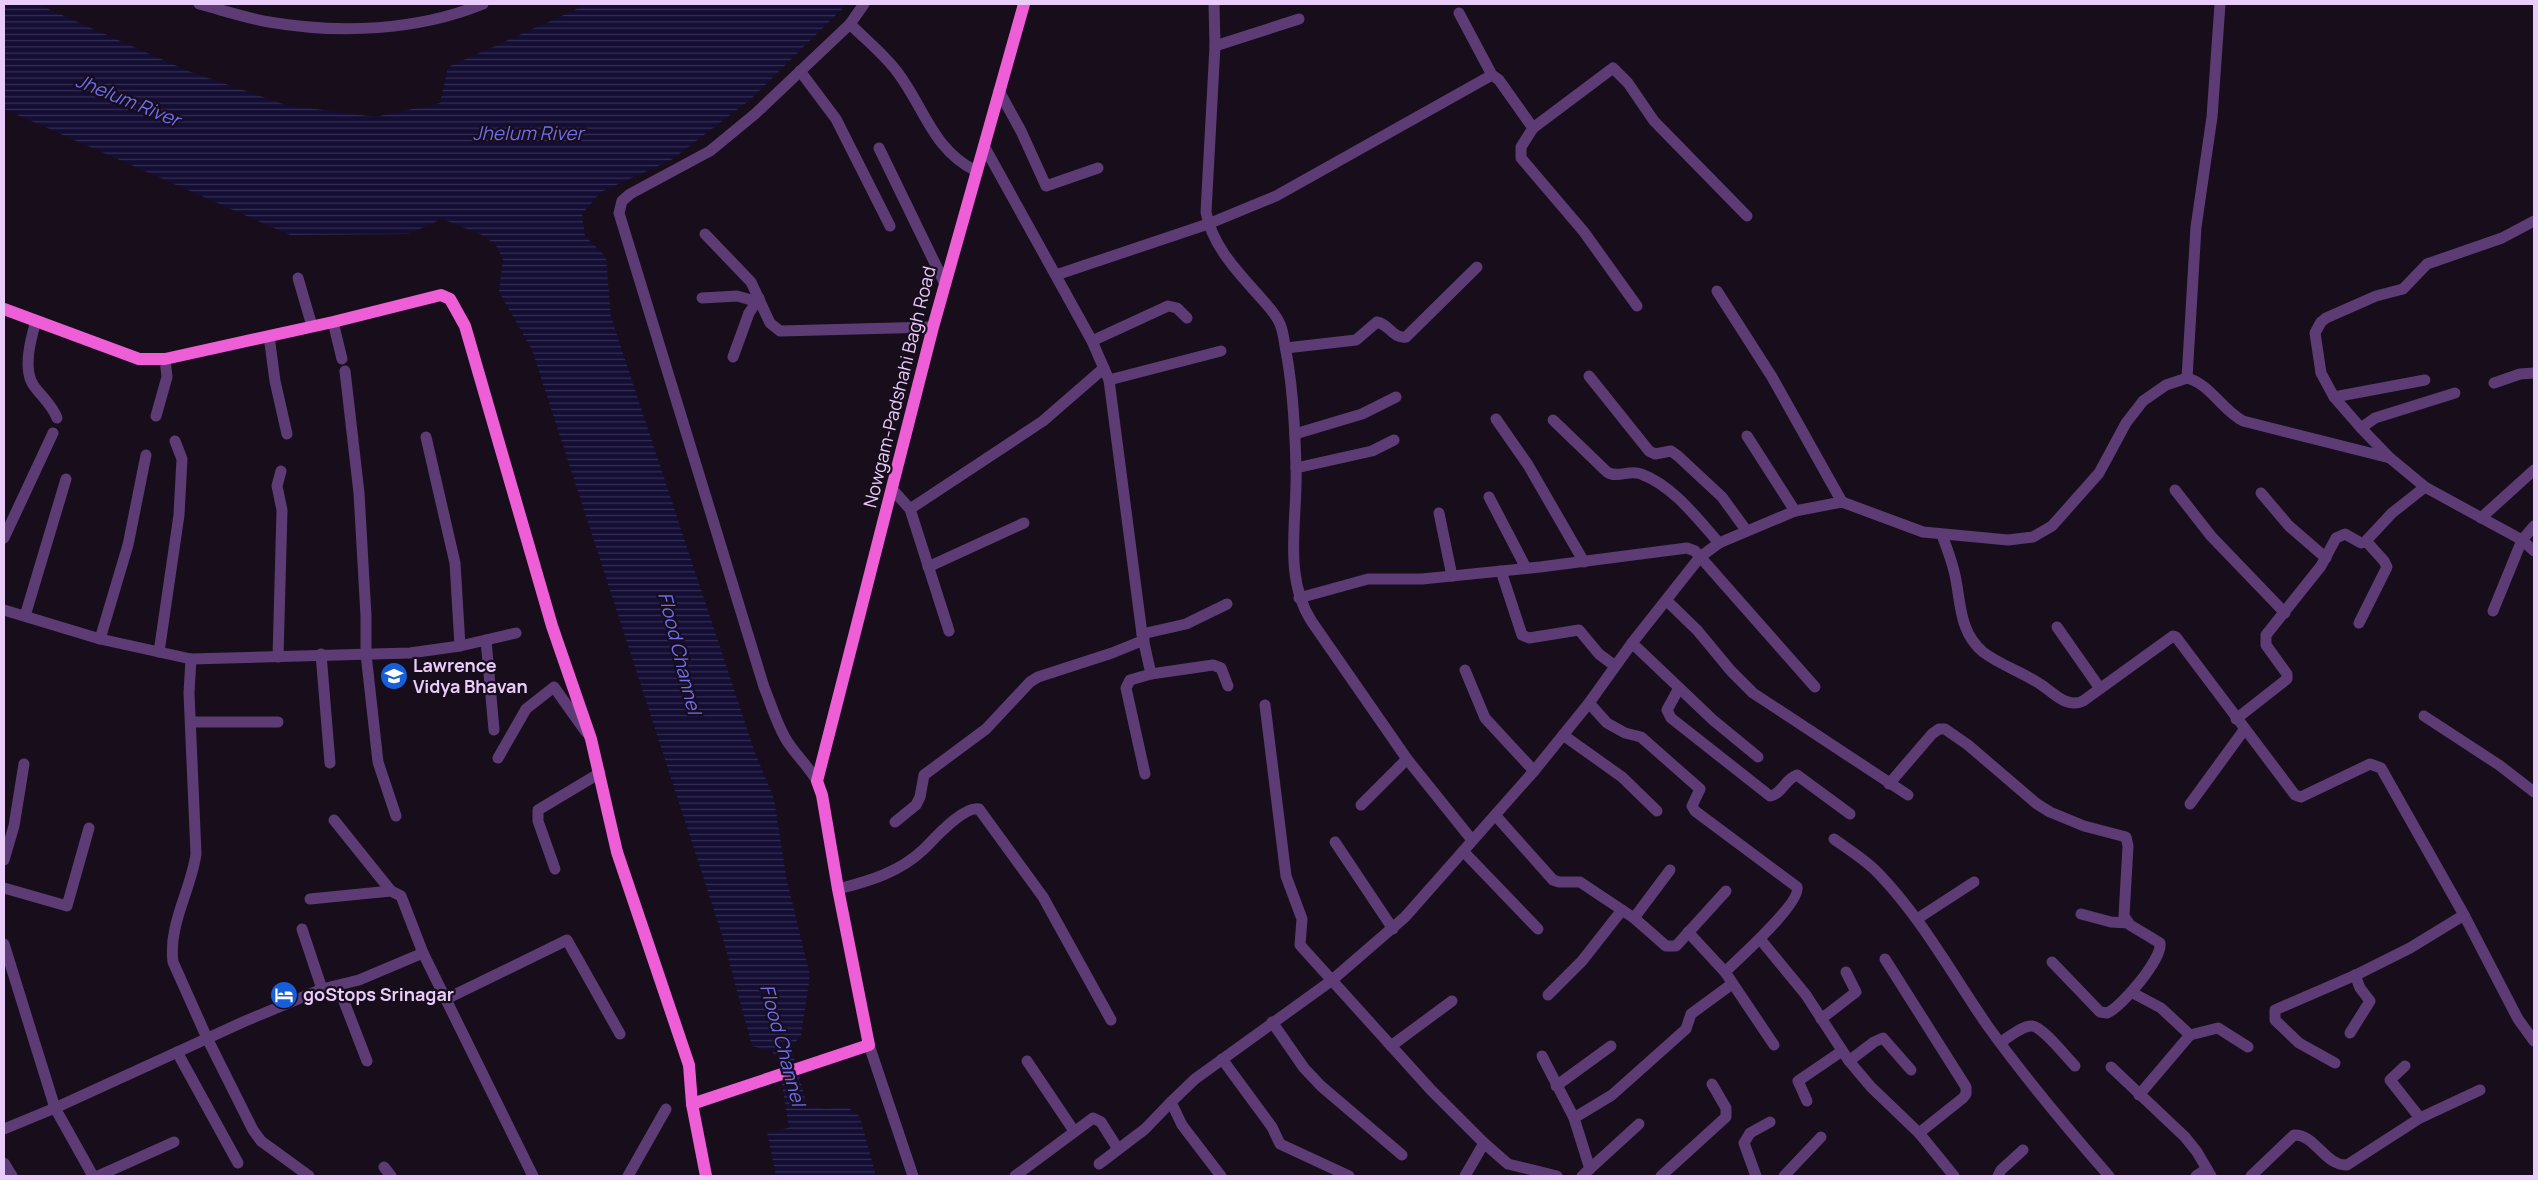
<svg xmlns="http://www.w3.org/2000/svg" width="2538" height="1180" viewBox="0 0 2538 1180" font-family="Manrope,sans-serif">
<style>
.water{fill:url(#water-rules)}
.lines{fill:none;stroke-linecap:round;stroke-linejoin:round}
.minor{stroke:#5d3c75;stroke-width:11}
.major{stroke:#ee5ed7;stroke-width:12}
.labels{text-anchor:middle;stroke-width:4.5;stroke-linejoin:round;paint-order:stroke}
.street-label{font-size:18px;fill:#eaccfa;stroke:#170d1b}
.poi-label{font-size:18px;font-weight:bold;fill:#eaccfa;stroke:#170d1b;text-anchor:start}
.water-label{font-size:19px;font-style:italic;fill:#6d6df0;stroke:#170d1b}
</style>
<defs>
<pattern id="water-rules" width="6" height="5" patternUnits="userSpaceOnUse" patternTransform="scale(1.25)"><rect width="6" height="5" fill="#140d34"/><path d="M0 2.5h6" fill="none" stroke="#362f52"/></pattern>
</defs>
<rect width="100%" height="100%" fill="#170d1b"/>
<polygon class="water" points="4,4 37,4 188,71 286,105 375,117 440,103 448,67 573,11 584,4 847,4 750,100 671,160 601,192 582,214 585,236 606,257 611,317 754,750 774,799 787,881 810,975 801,1036 791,1047 807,1105 825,1109 847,1107 860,1117 876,1176 776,1176 767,1132 789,1128 778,1058 771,1051 752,1046 721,932 532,350 499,292 503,259 495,244 482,235 442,219 408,234 290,235 4,109"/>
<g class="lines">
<g class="minor">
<path d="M199,4c23,6 47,14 70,18 70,12 148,9 214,-18"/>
<path d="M1214,4l1,42 -9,166c6,34 32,60 54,85 7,8 16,17 20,27 3,7 4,15 5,22 8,39 10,81 11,121 2,52 -14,109 16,155l95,137 65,81"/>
<polyline points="1459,13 1492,75"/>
<path d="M850,24c16,16 35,31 48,49 27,36 35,77 78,98"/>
<polyline points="1215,46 1299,19"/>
<polyline points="800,71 836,119 890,226"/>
<polyline points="999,91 1021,131 1046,186 1098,168"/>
<polyline points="1533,128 1613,68 1628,83 1654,121 1747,216"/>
<polyline points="984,146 1092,341 1109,380 1142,634 1151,674 1130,680 1126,688 1145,774"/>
<polyline points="879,148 945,284"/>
<polyline points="2534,221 2502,238 2427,264 2403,289 2376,296 2326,318 2321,322 2315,333 2321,373 2334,397 2361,428 2390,458 2425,487 2522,540 2534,551"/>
<polyline points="705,234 751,282 770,323 780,331 933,327"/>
<polyline points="1056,275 1208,224 1276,196 1492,75 1499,80 1533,128 1521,147 1521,158 1584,232 1637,306"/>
<polyline points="298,278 312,326"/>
<polyline points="1717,291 1772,377 1842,502"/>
<polyline points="702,298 737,296 755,301"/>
<path d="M36,321c-5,17 -14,49 -2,65 8,11 18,19 23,32"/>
<polyline points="333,322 342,359"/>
<polyline points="269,336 275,381 287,434"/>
<polyline points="1092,341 1168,306 1177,308 1187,318"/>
<path d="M1286,348l70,-8 21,-18c12,2 16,17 29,15l71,-70"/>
<polyline points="733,357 749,313 759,298"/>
<polyline points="345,371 359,493 366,616 366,654 378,762 396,816"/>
<polyline points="1589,376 1649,451 1655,454 1671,451 1678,456 1722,497 1746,530"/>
<polyline points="2187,378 2196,227 2212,117 2220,4"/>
<polyline points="1109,380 1221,351"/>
<polyline points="2494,383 2520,374 2534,373"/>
<polyline points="2334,397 2425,380"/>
<polyline points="156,416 167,377 165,359"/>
<polyline points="1496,419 1528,465 1584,562"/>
<path d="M1553,420l54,52c11,7 22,-3 34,2 31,11 57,45 78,69"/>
<polyline points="2361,428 2375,418 2455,393"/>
<polyline points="1295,434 1362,414 1396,397"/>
<polyline points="1747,436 1795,511"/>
<polyline points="426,437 455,563 460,646"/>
<polyline points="1296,468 1372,451 1394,440"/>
<polyline points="892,489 910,509 949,631"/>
<polyline points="2175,490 2211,536 2285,613"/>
<polyline points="2261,493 2289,526 2326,558"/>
<polyline points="1489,497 1526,568"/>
<polyline points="910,509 1043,421 1104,368"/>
<polyline points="1439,513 1452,576"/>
<polyline points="2481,518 2534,470"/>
<path d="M1942,535c5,13 10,27 13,40 6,28 4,57 28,77 17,13 39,20 57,32 13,8 26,25 43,17l90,-65 3,1 119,158 6,2 69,-33 11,4 83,147 54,104 16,22"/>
<polyline points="4,538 53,433"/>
<polyline points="928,567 1024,523"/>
<polyline points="1501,571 1522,635 1529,638 1579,630 1599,654 1615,666"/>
<polyline points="1299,598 1368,579 1422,579 1540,567 1687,548 1695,551 1815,687"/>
<polyline points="1667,601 1697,630 1731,671 1753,693 1908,795"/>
<polyline points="4,610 100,639 191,659 410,653 460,646 516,633"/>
<polyline points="2493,611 2522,540 2534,526"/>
<polyline points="25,616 66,479"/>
<polyline points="2359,623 2387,567 2384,561 2366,541"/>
<polyline points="2057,627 2099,687"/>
<polyline points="1142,634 1186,624 1227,604"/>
<polyline points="100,639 128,545 146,455"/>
<polyline points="486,640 494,730"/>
<polyline points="1632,643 1713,720 1758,757"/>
<polyline points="159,652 179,515 182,459 175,441"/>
<polyline points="321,654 330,763"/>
<polyline points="278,657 282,510 277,486 281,471"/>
<path d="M191,659l-2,34 7,161c-5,36 -28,71 -23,108l34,76 46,92 8,11 48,35"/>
<polyline points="1465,670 1485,718 1534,771"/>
<polyline points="1151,674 1213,665 1221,668 1228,686"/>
<path d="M1679,688l-12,22 4,8 99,78c12,-2 15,-17 27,-21l53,39"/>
<path d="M1589,703l18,20 18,10 16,4 59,52 -8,17 3,5 102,76c5,15 -59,72 -72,85"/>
<polyline points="1265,705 1286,876 1302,919 1300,945 1431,1090 1484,1143 1508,1164 1557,1176"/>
<polyline points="2424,716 2499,765 2534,792"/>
<polyline points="2236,719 2287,679 2287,674 2266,645 2266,635 2321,566 2336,538 2345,534 2361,543 2365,542 2392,513 2425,487"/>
<polyline points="191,722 278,722"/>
<polyline points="1563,735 1622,777 1657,811"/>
<polyline points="498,758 526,709 554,687 586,732"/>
<path d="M817,781c-9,-15 -21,-26 -30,-40 -10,-16 -16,-37 -23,-54l-145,-474 3,-12 8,-7 80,-43 45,-37 95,-90 14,-20"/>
<path d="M1889,784l43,-50 7,-5h6l23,16 69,59 13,8 34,14 42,11 2,9 -4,70 6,9 30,18c3,15 -39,65 -53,70l-7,-1 -48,-50"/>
<polyline points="2190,804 2244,730"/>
<polyline points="1361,805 1407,759"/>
<polyline points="1496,816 1553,880 1559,882 1580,882 1634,918 1666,946 1676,946 1726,891"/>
<polyline points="334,820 391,891"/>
<polyline points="895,822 916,805 920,797 924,775 986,729 1030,682 1038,677 1112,653 1144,640"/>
<path d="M1834,839c15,11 32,21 45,35 43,45 73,100 108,151 38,53 80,103 122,151"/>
<polyline points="1335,842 1393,929"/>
<polyline points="1463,851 1538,929"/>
<polyline points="4,860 14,826 24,764"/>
<polyline points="555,869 538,821 538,810 600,773"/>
<polyline points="4,888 67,906 89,828"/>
<path d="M838,889c32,-8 62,-17 86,-40 11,-11 39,-43 55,-40l64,88 68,123"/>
<polyline points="310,899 391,891 401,896 423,953 533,1176"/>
<polyline points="2081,914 2111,922 2128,923"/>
<polyline points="1634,918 1670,870"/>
<polyline points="1917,919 1974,882"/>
<polyline points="302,929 322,989"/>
<polyline points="1688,932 1725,972 1774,1045"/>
<polyline points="1760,939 1806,995 1849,1061 1871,1087 1919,1133 1954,1176"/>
<polyline points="4,944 55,1108 93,1176"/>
<polyline points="1885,959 1966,1087 1966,1094 1963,1098 1919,1133"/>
<polyline points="338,986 367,1061"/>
<polyline points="2131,992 2161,1008 2190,1035"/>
<polyline points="1548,995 1582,961 1622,910"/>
<polyline points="446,999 567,940 620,1034"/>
<polyline points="1821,1019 1856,992 1846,972"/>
<polyline points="1272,1022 1304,1068 1321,1086 1402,1155"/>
<polyline points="2350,1033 2370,1001 2360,988 2355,975"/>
<path d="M2001,1042c8,-5 22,-17 31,-16 11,1 34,31 43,40"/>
<polyline points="869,1045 913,1176"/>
<polyline points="1391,1046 1452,1001"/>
<polyline points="177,1052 238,1163"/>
<polyline points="1542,1056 1574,1118 1590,1169"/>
<polyline points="1222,1059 1272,1127 1280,1144 1349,1176"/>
<polyline points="1027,1061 1074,1131"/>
<polyline points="1849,1061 1874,1042 1883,1038 1911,1070"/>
<polyline points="2335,1063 2299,1043 2275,1020 2275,1010 2358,974 2410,948 2464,915"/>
<polyline points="2405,1066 2390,1080 2420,1118"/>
<polyline points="2111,1067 2185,1137 2197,1152 2211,1176"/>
<polyline points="1556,1086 1611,1046"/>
<polyline points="2139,1095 2190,1035 2218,1028 2248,1047"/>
<polyline points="1807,1101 1798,1081 1842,1051"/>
<polyline points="1574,1118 1612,1095 1686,1029 1691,1014 1732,984"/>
<polyline points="4,1129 55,1108 243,1022 322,989 359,980 423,953"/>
<polyline points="4,1163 12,1176"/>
<polyline points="1099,1164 1145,1129 1171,1102"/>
<polyline points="384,1167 391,1176"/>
<polyline points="98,1176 174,1142"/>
<polyline points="628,1176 666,1109"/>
<polyline points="1015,1176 1093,1118 1101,1122 1118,1149"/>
<path d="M1221,1176l-39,-51 -11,-23 24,-23 136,-98 74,-64 129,-146 55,-68 43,-60 68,-86 19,-14 76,-32 47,-9 81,30 85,8 25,-3 19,-11 47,-53 27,-50 17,-22 23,-16 21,-7c23,6 35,32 56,43l147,37"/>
<polyline points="1465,1176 1484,1143"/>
<polyline points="1582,1176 1639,1124"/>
<polyline points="1661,1176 1726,1117 1726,1108 1712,1084"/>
<polyline points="1756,1176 1744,1143 1750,1133 1770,1122"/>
<polyline points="1784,1176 1821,1137"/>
<polyline points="1998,1176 2001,1170 2023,1150"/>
<polyline points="2196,1176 2207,1169"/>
<path d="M2251,1176l43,-41c21,-1 31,31 53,30l73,-47 60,-28"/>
</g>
<g class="major">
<polyline points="4,309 139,359 165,359 333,322 441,295 450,299 465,326 552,626 591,739 617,852 689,1065 692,1104 706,1176"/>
<polyline points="692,1104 869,1045 838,889 822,795 817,781 933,327 1024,4"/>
</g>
</g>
<defs>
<g id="school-disc" transform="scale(1.4375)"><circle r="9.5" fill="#175eda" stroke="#170d1b"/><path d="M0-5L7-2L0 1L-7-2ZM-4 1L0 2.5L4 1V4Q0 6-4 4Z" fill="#fff"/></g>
<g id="hotel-disc" transform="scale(1.4375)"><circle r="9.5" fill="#175eda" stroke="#170d1b"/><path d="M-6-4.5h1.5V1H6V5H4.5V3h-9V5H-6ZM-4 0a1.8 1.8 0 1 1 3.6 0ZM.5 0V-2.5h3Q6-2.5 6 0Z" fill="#fff"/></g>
</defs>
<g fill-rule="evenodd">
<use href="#school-disc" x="394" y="676"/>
<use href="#hotel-disc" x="284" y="995"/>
</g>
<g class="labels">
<g class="street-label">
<text transform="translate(900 387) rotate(-76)" y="6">Nowgam-Padshahi Bagh Road</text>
</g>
<g class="poi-label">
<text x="413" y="672">Lawrence<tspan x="413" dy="21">Vidya Bhavan</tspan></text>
<text x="303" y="1001">goStops Srinagar</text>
</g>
<g class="water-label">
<text transform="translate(128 100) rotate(22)" y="7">Jhelum River</text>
<text x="528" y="140">Jhelum River</text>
<text transform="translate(680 653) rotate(76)" y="7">Flood Channel</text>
<text transform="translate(783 1045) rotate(75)" y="7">Flood Channel</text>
</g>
</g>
<rect width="2538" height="1180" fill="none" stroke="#eaccfa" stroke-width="10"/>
</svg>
